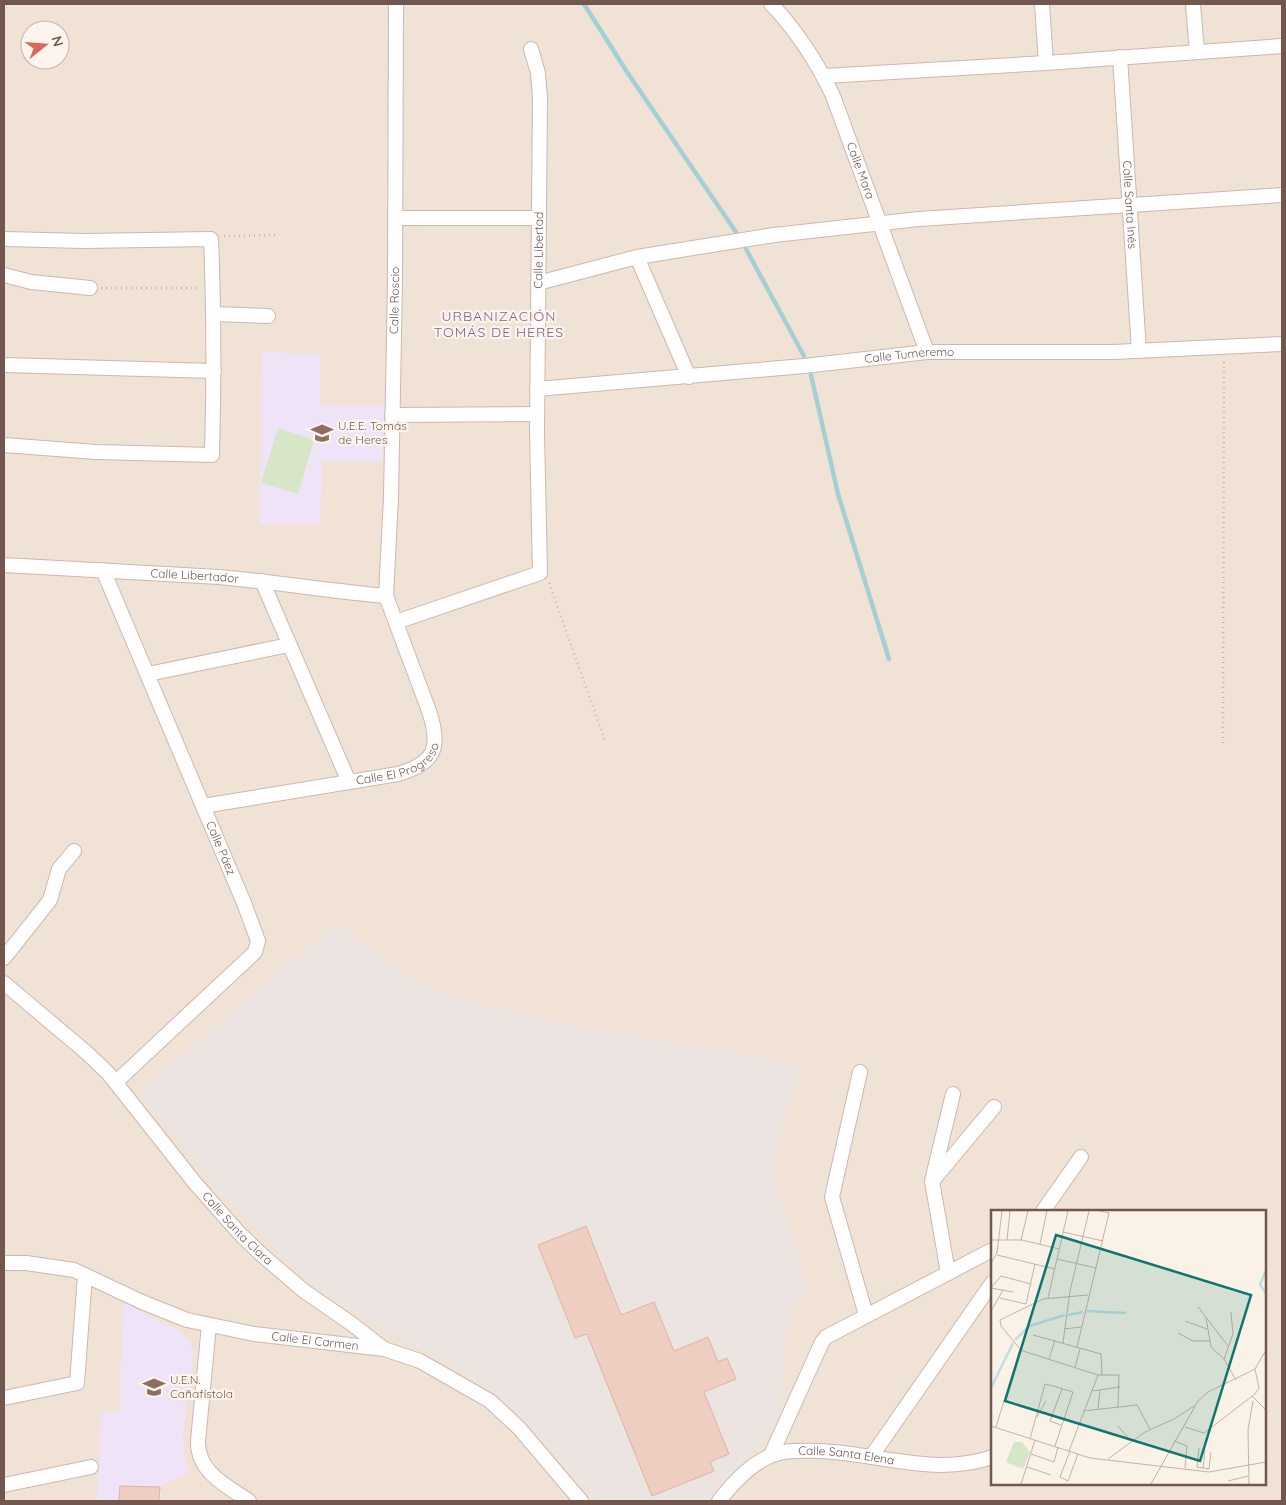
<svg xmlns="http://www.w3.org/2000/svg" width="1286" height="1505" viewBox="0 0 1286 1505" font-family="Quicksand,sans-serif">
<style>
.residential{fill:#f1e2d6;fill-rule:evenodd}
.industrial{fill:#ebe4e0}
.education{fill:#eee3f7}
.green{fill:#d6e6c6}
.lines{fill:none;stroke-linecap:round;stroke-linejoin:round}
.stream{stroke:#a4d0d3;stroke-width:4.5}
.building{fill:#edcec1;stroke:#deb4a3}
.minor-casing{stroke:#cbb8ae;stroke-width:16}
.path{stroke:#d2b2a4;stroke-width:2.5;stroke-dasharray:1 4;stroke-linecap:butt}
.minor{stroke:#fff;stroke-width:14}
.labels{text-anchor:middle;stroke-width:4.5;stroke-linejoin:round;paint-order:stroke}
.street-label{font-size:12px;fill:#71574e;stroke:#fdf5ed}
.education-label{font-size:12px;fill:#785e54;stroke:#fdf5ed;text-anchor:start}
.neighbourhood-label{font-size:14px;letter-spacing:1px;fill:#7c668d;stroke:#fdf5ed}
.inset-river{fill:none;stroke:#bde0e2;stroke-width:2.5}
.inset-road{fill:none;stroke:#c3b3aa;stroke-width:1}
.view{fill:#0f766e;fill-opacity:0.15;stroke:#0f766e;stroke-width:2.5}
.inset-edge{fill:none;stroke:#71574e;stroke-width:2.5}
</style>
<rect width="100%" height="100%" fill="#faf1e7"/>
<path class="residential" d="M4,4h1278v1497h-1278zM30,30h30v30h-30zM992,1211h273v273h-273z"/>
<polygon class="industrial" points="337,923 374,952 416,981 446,994 483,1005 575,1026 802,1065 782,1125 774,1171 776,1184 808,1289 788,1315 779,1421 708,1501 596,1501 519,1415 487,1387 470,1375 354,1313 332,1299 311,1283 230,1202 137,1093"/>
<g class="education">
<polygon points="261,352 320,354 320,405 384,405 382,462 322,461 320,524 260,524"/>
<polygon points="123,1302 181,1332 189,1341 194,1352 183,1433 184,1455 189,1472 161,1486 161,1501 97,1501 101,1413 119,1411"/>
</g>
<polygon class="green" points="278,428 314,440 298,494 261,483"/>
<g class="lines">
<g class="stream">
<polyline points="584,4 627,72 738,235"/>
<polyline points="746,249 804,356"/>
<polyline points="811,375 838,494 889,659"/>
</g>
</g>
<g class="building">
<polygon points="586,1226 621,1315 654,1302 674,1351 708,1337 718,1362 727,1358 736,1379 704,1392 729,1454 710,1462 714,1471 652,1496 587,1334 575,1338 538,1245"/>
<polygon points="120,1486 160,1487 159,1501 119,1501"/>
</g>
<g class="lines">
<g class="minor-casing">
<g id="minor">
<path id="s1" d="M771,4c26,27 46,58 62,92l94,256"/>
<polyline points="1042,4 1046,63"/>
<polyline points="1193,4 1197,52"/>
<path id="s2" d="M1120,57l19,294"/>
<polyline points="824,76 1046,63 1282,46"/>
<polyline points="395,218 539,218"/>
<path d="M4,239l80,2 127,-2c3,72 3,143 1,216l-116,-3 -92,-7"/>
<polyline points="637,257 689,377"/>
<polyline points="4,275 31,282 90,288"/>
<polyline points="538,283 637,257 774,235 919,219 1282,195"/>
<polyline points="214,314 268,316"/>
<polyline points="4,365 214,371"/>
<path id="s3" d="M537,389l267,-23 123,-14h186l169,-8"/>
<polyline points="392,415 537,414"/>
<path id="s4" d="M4,565l215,12c56,5 111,14 167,19"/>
<path id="s5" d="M103,570l141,333 14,38 -3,11 -139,130"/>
<polyline points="262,581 349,782"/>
<path id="s6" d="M396,622l144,-49 -3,-141 3,-334 -2,-25 -7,-24"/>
<polyline points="148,674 289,645"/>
<path id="s7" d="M203,806l195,-32c38,-11 43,-27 31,-63l-43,-115 5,-98 4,-217 1,-277"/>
<polyline points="4,958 43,909 50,900 59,869 74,851"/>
<path id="s8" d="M4,983l83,70 21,20 87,110 44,50 23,22 42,36 48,33 32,25"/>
<polyline points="860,1072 832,1197 866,1315"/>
<polyline points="934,1179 994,1107"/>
<polyline points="1043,1211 1081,1157"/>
<path id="s9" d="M4,1263h22l48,7 68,32 45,18 67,14 130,15 36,12 70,40 13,12 16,15 62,73"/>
<polyline points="948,1273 932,1181 953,1094"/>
<path d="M209,1325l-11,116c-1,31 29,45 51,60"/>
<polyline points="4,1398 77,1383 85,1275"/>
<polyline points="771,1455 822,1342 826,1337 992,1250"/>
<polyline points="871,1457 992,1283"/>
<polyline points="4,1485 91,1467"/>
<path id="s10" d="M719,1501c13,-17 30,-36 51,-45 15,-7 32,-5 49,-5 58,2 116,26 173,6"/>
</g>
</g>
<g class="path">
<polyline points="224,236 276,235"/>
<polyline points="101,288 201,288"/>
<polyline points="549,583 606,743"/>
<polyline points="1223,743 1224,358"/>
</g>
<use href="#minor" class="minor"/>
</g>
<defs>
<g id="school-bare" transform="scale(1.725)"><path d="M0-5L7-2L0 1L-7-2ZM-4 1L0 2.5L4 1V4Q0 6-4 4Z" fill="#8d6e63" stroke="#fdf5ed" stroke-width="2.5" paint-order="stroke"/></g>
</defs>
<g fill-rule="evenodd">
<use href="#school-bare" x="322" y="433"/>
<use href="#school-bare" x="154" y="1387"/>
</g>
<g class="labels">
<g class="street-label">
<text dy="4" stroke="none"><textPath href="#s1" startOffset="191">Calle Mara</textPath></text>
<text dy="4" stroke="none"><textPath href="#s2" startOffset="148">Calle Santa Inés</textPath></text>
<text dy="4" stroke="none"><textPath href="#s6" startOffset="475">Calle Libertad</textPath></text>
<text dy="4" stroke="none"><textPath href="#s7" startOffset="700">Calle Roscio</textPath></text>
<text dy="4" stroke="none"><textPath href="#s3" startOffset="374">Calle Tumeremo</textPath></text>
<text dy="4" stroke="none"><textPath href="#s4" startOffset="191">Calle Libertador</textPath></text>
<text dy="4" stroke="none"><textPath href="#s7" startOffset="202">Calle El Progreso</textPath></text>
<text dy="4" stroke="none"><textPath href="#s5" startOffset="302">Calle Páez</textPath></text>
<text dy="4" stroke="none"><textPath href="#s8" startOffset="340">Calle Santa Clara</textPath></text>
<text dy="4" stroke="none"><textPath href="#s9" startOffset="324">Calle El Carmen</textPath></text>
<text dy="4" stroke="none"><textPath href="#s10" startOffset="146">Calle Santa Elena</textPath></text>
</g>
<g class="education-label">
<text x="338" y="430">U.E.E. Tomás<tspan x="338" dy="14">de Heres</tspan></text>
<text x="170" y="1384">U.E.N.<tspan x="170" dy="14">Cañafístola</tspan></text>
</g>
<g class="neighbourhood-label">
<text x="499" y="321">URBANIZACIÓN<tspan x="499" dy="16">TOMÁS DE HERES</tspan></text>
</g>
</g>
<g transform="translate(991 1210)">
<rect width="275" height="275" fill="#faf1e7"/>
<path d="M23,232h8l8,10 -7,17 -17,-7z" fill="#d6e6c6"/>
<path class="inset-river" d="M275,60l-6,15 6,8M96,101l39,2M77,105l15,-3M24,130l14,-14 36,-11M0,178l22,-45"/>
<path class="inset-road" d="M72,22l40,9M0,30h31l37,9M16,30l3,-29M30,30l7,-29M49,34l7,-33M6,45l58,14M66,49l39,9M0,53l6,-10 5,-42M22,82l-22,-4 10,-12 30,8M9,88l26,6M57,88l20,-87M35,94l9,-40M207,97l30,39M0,101l12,-21M240,102l2,22 -9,25 12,21M215,108l5,29 13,12M9,110l43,-21 45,-4M194,111l22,8M73,119l17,-2M187,123l15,8h17M42,125l68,19 1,21M72,133l7,-52 19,-80M86,137l32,-134 -9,-2M29,140l78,25h21l-1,32M58,149l6,-19M84,157l5,-18M101,181l28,-4M261,186l14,14M107,199l2,-19M92,201l54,-6 13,24M46,207l9,-16M70,215l-11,-4 12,-32M0,216l99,32 119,14 57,-10M127,216l13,15M5,217l24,-78 -19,-23 -1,-6M194,217l19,6 51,-39 4,-6 -4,-19M39,229l15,-55 8,2 20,6 -18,54M183,231l13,5 -2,22M78,241l29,-76M79,241l-10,26 8,4 10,-27M40,244l23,8 4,-15M117,249l37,-27 29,-13 20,-13M36,257l24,8M206,257l12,2 2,-17M206,257l2,-19M212,258l2,-18M237,271l20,-5M30,274l14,-44M160,274l47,-83 10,-9 47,-23 11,-19M258,274l-1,-54 5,-29"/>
<path class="view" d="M65,25l195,60 -51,166 -195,-60z"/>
<rect width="275" height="275" class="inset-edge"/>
</g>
<rect width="1286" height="1505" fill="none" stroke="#71574e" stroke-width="10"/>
<g transform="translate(45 45) rotate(73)"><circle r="24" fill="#fdf5ed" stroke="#c5b6ad"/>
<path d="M0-4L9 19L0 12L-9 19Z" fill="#d86857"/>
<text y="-8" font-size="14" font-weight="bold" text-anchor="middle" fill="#71574e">N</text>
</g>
</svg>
